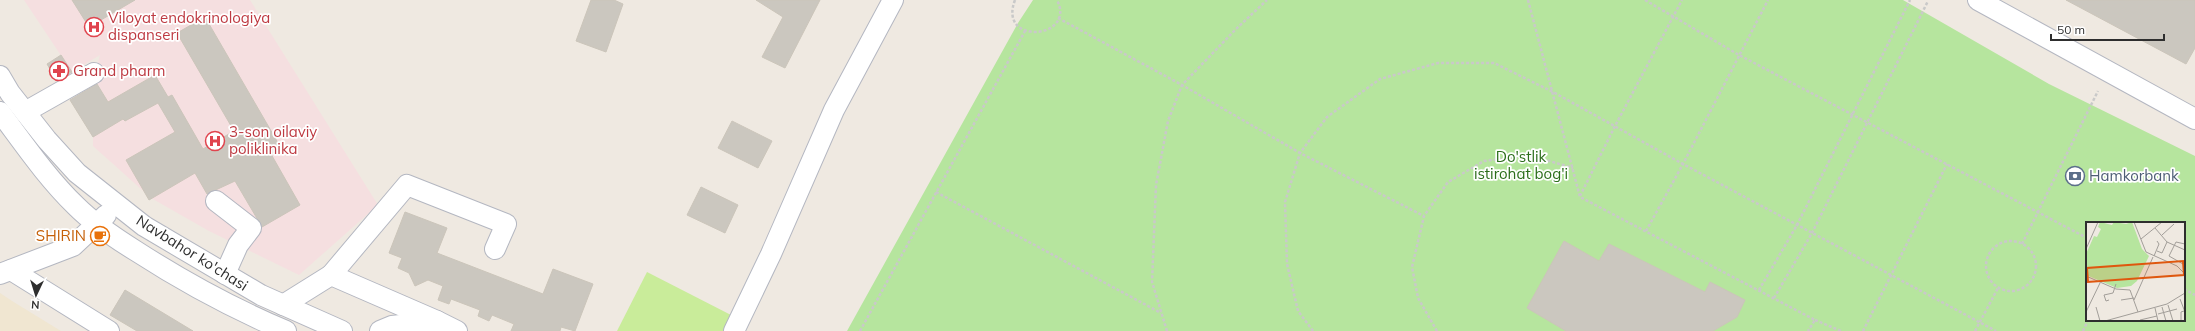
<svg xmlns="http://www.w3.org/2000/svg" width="2195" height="331" viewBox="0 0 2195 331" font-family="Mulish,sans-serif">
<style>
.education{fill:#f0e6d1}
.medical{fill:#f5dfe0}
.green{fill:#b6e59e;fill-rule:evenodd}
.pitch{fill:#c9ec9a}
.building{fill:#cbc7bf;stroke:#cbc5ba}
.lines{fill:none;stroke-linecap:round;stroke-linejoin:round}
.minor-casing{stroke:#b4b7c1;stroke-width:22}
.path{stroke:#c9c9c9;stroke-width:2.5;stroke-dasharray:3 2;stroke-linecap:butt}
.minor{stroke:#fff;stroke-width:20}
.labels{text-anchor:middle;stroke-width:3.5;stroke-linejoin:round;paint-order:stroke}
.health-label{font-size:15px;fill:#be3a42;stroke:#fff;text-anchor:start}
.park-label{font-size:15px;fill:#2c6e1b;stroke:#fff}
.service-label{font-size:15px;fill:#4e5e75;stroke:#fff;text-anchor:start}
.food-label{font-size:15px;fill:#c56008;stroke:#fff;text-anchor:end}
.street-label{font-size:15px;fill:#2e2e2e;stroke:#fff}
.inset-road{fill:none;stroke:#a29e99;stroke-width:1}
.view{fill:#df570e;fill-opacity:0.15;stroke:#df570e;stroke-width:2}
.inset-edge{fill:none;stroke:#2e2e2e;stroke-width:2}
</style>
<rect width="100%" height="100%" fill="#efe9e1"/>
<polygon class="education" points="0,293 12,301 61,331 0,331"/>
<polygon class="medical" points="24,0 250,0 378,205 299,275 209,231 151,198 93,146 93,137 119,121 94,78 100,55 72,72"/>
<path class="green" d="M1033,0h870l146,84 146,72v175h-1348l171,-308zM2087,223h97v97h-97z"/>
<polygon class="pitch" points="647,272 731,315 723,331 617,331"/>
<g class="building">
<polygon points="72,0 135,0 89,27"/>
<polygon points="591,0 614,0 623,4 606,52 576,41"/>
<polygon points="756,0 820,0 785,68 762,57 783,17"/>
<polygon points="2066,0 2195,0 2195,48 2186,64"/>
<polygon points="205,17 281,148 271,154 300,205 262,227 235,181 207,194 195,173 149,200 126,160 175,132 158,103 125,121 123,119 93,137 70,100 97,84 108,102 155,75 168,97 172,95 203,149 234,131 177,33"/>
<polygon points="61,55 72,72 57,81 47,64"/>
<polygon points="732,121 772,141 758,168 718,148"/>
<polygon points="701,187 738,205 725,233 687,215"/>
<polygon points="405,212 447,228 437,253 543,294 553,269 593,284 575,331 561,327 560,331 511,331 514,324 492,315 489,321 478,316 480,310 451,299 449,304 438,300 443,286 428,280 415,286 409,273 398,268 402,258 389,253"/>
<polygon points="1564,241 1599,261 1609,244 1705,292 1710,282 1745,300 1737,317 1713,331 1566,331 1527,308"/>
<polygon points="125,290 193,331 137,331 110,315"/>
</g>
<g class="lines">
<g class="minor-casing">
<g id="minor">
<polyline points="1978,0 2195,119"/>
<polyline points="0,76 10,93 47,140 77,173 144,226 261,295 342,331"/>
<path d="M0,112c24,32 47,66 76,94 18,18 39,32 60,45 48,31 98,58 150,80"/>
<polyline points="25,112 94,73"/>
<polyline points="216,201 251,228 238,245 225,274"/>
<polyline points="11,270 109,331"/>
<polyline points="0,274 73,246 106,215"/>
<polyline points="331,275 407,185 506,224 495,249"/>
<polyline points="283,305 331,275 437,321"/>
<polyline points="380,331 392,326 437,321 457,331"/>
<polyline points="734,331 771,254 834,110 893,0"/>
</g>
</g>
<g class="path">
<path d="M1015,0c-18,46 62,39 42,0"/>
<polyline points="1528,0 1580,197 1815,320 1808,331"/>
<polyline points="1645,0 1739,55 2087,238"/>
<polyline points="1058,18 1182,85 1300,153 1424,216"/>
<polyline points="936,192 1161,313"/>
<polyline points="1580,196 1615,126 1682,0"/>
<polyline points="1646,231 1683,164 1768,0"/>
<circle cx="2011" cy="266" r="25"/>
<polyline points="2022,244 2098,91"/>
<polyline points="2184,289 2195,295"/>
<polyline points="1759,290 1797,225 1910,0"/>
<polyline points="1774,298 1812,233 1928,1"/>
<polyline points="1815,320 1841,331"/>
<polyline points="860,331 1025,31"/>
<polyline points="1167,331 1152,282 1156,185 1168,121 1182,85 1236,29 1267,0"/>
<polyline points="1313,331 1298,311 1287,264 1285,202 1300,153 1327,117 1380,79 1438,63 1494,63 1553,92 1683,164 1996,331"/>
<polyline points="1437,331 1418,298 1412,267 1424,216 1448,182 1484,161 1529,155 1573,168"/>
<polyline points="1863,331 1947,164"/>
<polyline points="1975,331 1998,288"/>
<polyline points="2083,331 2088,320"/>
</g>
<use href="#minor" class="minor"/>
</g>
<defs>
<g id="hospital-ring" transform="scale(1)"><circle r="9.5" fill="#fff" stroke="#e0444e" stroke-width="1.5"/><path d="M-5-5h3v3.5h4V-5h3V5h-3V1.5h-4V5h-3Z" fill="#e0444e"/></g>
<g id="pharmacy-ring" transform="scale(1)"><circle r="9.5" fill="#fff" stroke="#e0444e" stroke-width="1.5"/><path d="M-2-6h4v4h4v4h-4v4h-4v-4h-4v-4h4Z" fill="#e0444e"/></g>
<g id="bank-ring" transform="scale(1)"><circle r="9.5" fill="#fff" stroke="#5c6f8a" stroke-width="1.5"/><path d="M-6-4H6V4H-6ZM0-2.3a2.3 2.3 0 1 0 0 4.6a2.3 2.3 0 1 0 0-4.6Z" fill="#5c6f8a"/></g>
<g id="cafe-ring" transform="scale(1)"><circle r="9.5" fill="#fff" stroke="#e8710a" stroke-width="1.5"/><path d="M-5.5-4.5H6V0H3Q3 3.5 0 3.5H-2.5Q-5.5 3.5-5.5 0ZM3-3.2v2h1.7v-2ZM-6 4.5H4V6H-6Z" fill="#e8710a"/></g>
</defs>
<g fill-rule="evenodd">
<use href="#hospital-ring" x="94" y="27"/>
<use href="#pharmacy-ring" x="59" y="71"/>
<use href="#hospital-ring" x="215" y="141"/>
<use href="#bank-ring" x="2075" y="176"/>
<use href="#cafe-ring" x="100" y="236"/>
</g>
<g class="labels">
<g class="health-label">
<text x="108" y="23">Viloyat endokrinologiya<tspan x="108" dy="17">dispanseri</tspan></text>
<text x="73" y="76">Grand pharm</text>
<text x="229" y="137">3-son oilaviy<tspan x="229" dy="17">poliklinika</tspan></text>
</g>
<g class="park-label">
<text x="1521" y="162">Do'stlik<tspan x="1521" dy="17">istirohat bog'i</tspan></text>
</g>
<g class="service-label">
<text x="2089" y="181">Hamkorbank</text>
</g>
<g class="food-label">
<text x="86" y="241">SHIRIN</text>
</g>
<g class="street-label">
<text transform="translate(192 253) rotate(32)" y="5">Navbahor ko'chasi</text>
</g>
</g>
<g transform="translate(2086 222)">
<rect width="99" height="99" fill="#efe9e1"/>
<path d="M14,0l12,3 2,-3 12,2 6,-2 10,27 7,7 -12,25 -6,5 -14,2 -31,-13v-21l8,-18 3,1 4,-8 -3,-2z" fill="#b6e59e"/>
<path class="inset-road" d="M48,0l12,30 31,14 8,8M69,6l12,14 18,8M76,13l12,-11M55,17l21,-17M0,27l12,-27M71,29l5,2 5,-11M68,34l5,-12 -2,-3M97,42l-14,-8 7,-14 9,2M0,54l30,13 14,1 8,22M94,77l5,13M23,78l-3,1 -2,-6 9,-2 3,-9M35,78l13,-2M48,78l19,-43M82,83l5,16M10,85l4,14M76,85l4,14M69,86l3,13M0,90l14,-29M72,92l19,-5M54,98l17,-4M19,99l62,-17 18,-11M95,99v-9l3,-1"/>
<path class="view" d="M97,39l1,14 -96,7 -1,-14z"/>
<rect width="99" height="99" class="inset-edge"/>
</g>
<g transform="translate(36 295) rotate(184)" stroke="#ffffff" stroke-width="3" paint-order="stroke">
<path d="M0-3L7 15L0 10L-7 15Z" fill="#2e2e2e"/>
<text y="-6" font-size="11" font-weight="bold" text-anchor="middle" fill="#2e2e2e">N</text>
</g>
<path d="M2051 34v6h113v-6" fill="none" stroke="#2e2e2e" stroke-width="2"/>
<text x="2057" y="34" font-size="12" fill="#2e2e2e" stroke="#ffffff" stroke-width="3" paint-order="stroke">50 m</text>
</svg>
